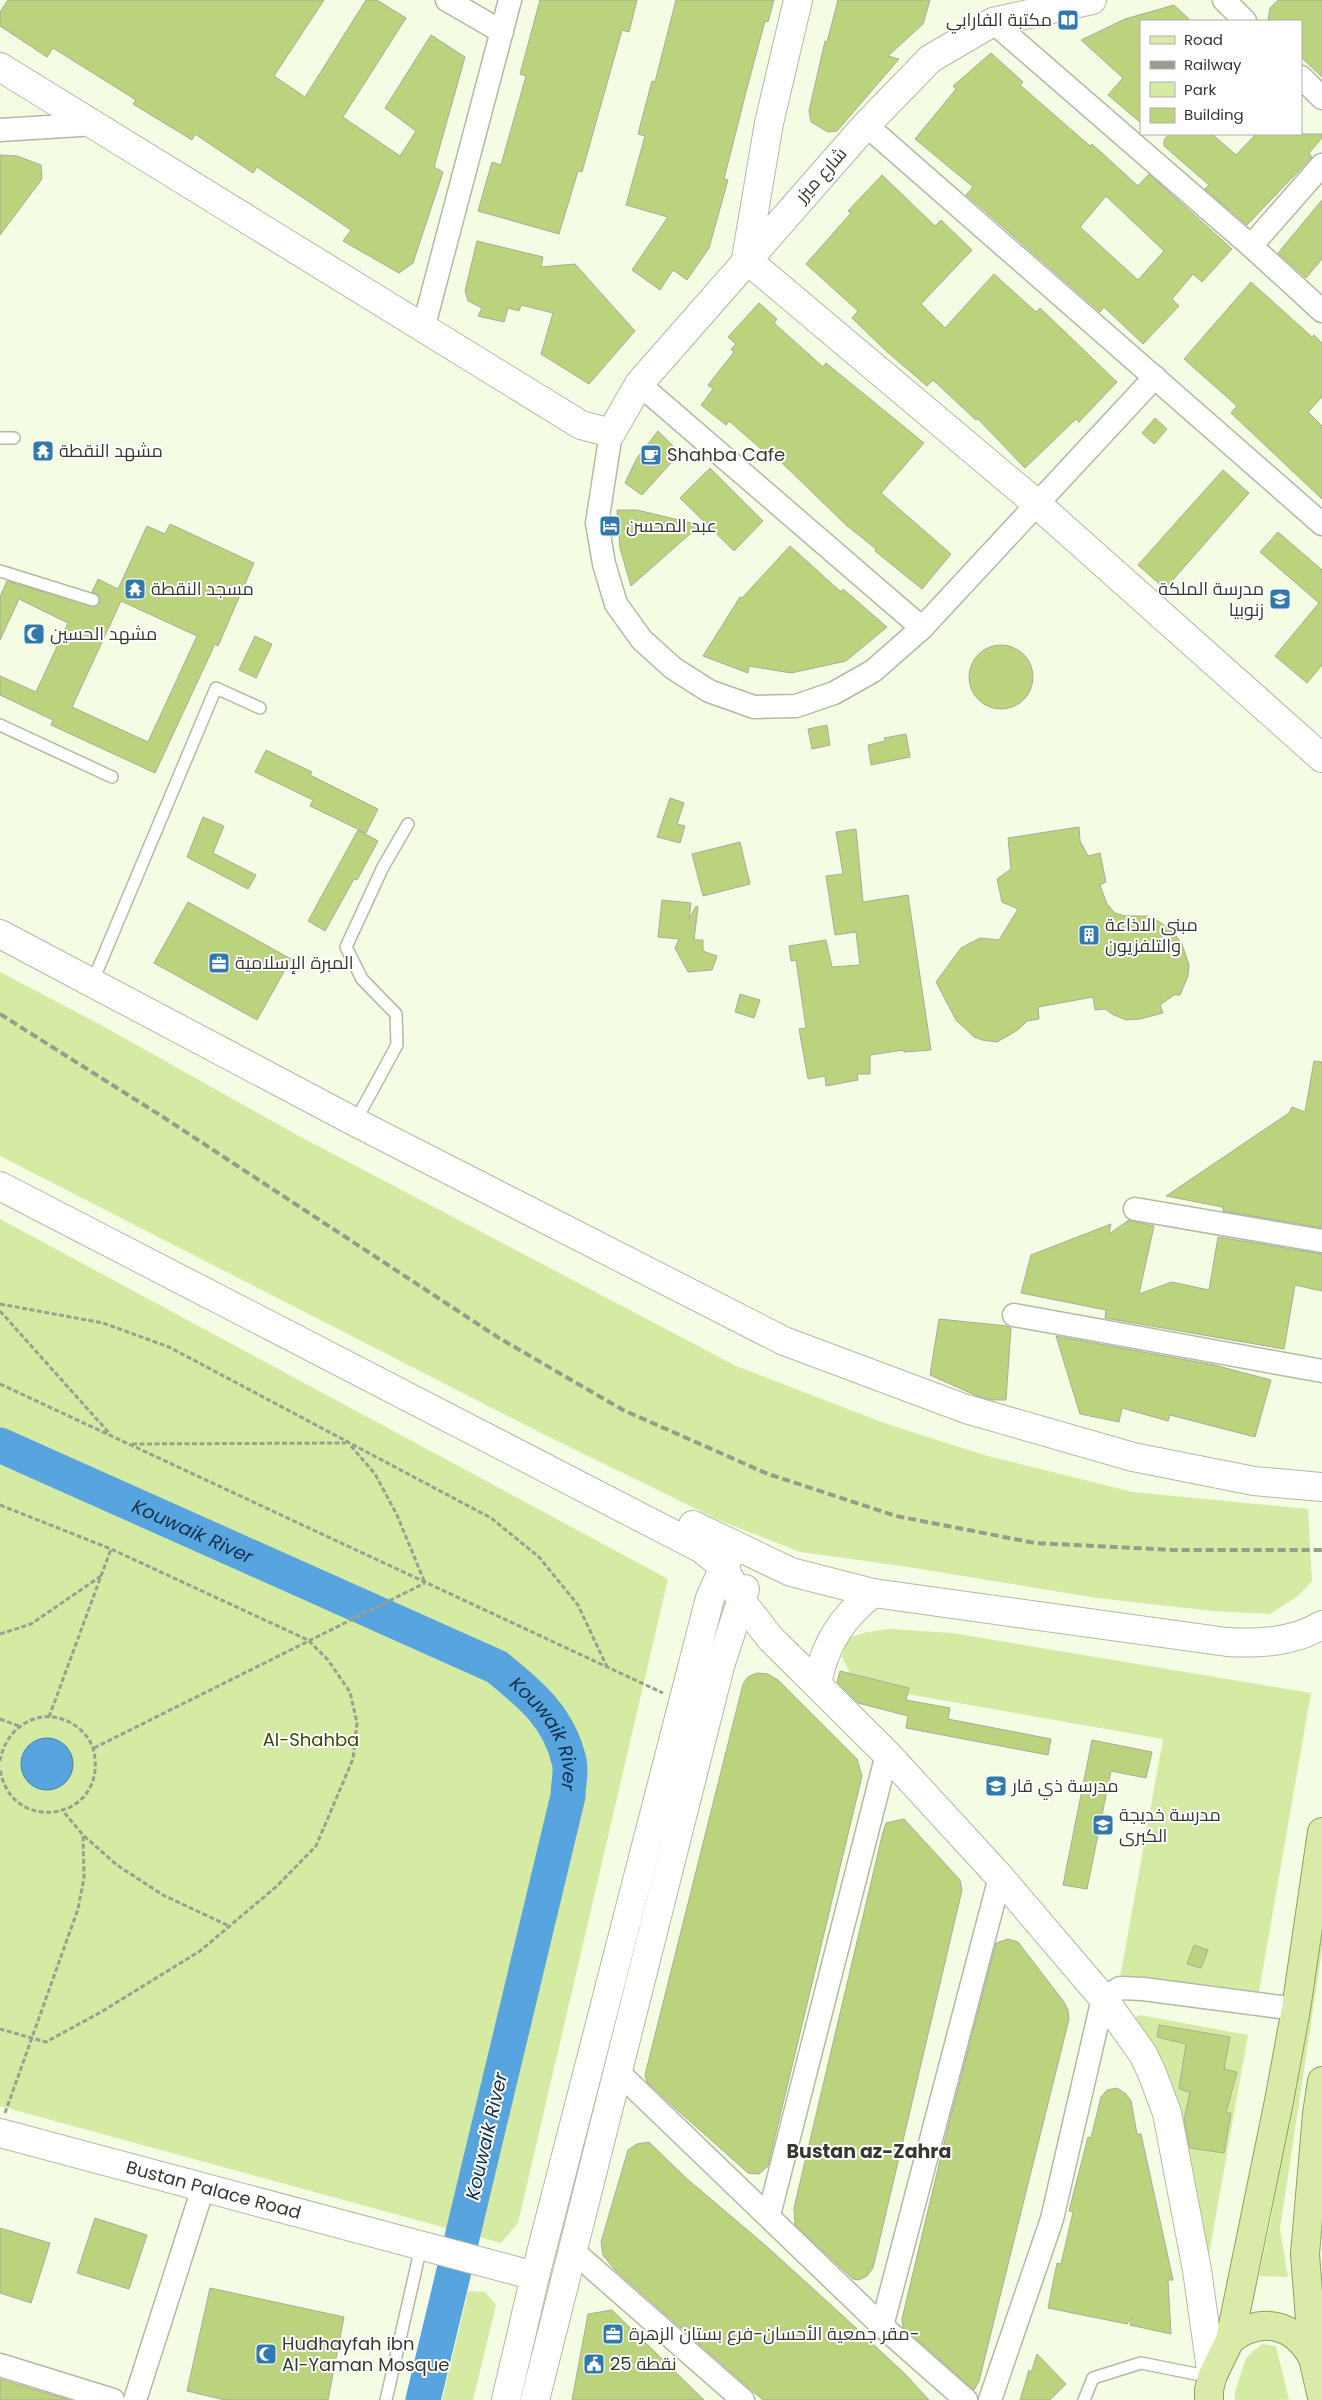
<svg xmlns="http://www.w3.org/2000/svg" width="1322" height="2400" viewBox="0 0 1322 2400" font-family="Poppins,Cairo,sans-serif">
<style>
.green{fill:#d5eaa3}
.water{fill:#58a4df;stroke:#4e84aa}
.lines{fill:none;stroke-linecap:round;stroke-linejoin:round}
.river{stroke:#58a4df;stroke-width:35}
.building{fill:#bbd37c;stroke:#a7ae98;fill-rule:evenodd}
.service-casing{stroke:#b3baa4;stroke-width:14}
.minor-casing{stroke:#b3baa4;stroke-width:25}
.tertiary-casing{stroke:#b3baa4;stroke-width:30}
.secondary-casing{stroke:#b3baa4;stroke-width:30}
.primary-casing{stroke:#8fa359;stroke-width:30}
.path{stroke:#9ba090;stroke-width:3;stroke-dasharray:5 2.5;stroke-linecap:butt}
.service{stroke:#fff;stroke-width:11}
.minor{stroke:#fff;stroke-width:22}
.tertiary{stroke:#fff;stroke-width:28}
.secondary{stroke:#fff;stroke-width:28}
.primary{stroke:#d9eaa9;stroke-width:28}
.rail{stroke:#979d8c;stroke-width:4;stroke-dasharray:8 4;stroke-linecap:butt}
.labels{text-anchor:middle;stroke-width:4;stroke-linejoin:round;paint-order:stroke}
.poi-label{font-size:18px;fill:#363930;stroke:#fff;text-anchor:start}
.street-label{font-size:18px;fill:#363930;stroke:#fff}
.park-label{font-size:18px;fill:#3a4805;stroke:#fff}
.water-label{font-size:19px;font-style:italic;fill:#11324a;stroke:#fff}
.neighbourhood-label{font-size:19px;font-weight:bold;fill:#363930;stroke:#fff}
</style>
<rect width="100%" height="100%" fill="#f4fce4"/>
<g class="green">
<polygon points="0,972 99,1024 297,1135 736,1366 887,1424 984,1455 1133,1492 1308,1509 1312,1581 1298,1596 1270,1614 1213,1611 1097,1598 902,1566 800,1552 721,1521 541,1433 0,1156"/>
<polygon points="0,1219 668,1579 518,2223 501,2243 0,2106"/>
<polygon points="890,1629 952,1633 1311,1693 1257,2003 1120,1978 1163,1739 907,1694 909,1688 850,1673 842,1657 847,1638 867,1632"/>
<polygon points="1322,1893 1322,1950 1280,2229 1288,2277 1259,2276 1271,2219"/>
<polygon points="1140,2015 1248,2035 1205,2277 1185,2167 1121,2025"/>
<polygon points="468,2291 485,2292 496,2305 473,2400 442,2400"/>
<polygon points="1262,2344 1276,2346 1289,2400 1235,2400 1235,2392 1246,2358"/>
</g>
<circle class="water" cx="47" cy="1764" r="26"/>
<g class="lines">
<path class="river" id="s1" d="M0,1445l497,222c33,27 62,50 72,94 3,10 -1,24 -1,35l-145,604"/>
</g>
<g class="building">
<polygon points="8,0 324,0 274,76 305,97 366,0 377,0 406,18 343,117 400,156 416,131 385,108 431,35 465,57 434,167 443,172 413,263 399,273 343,241 351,230 257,167 253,173 195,134 192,140 133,104 136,100 53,48 47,57 0,26 0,12"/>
<polygon points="540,0 637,0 629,32 622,30 582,172 578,171 559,234 478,211 492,162 501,165 526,76 520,74"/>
<polygon points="676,0 774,0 768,22 765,21 747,88 724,179 728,180 709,248 687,280 673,270 660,290 632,270 668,217 626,205 645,136 638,134 652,81 655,82"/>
<polygon points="838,0 930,0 923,24 888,56 899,59 837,131 828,132 811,122 809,111 825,41 827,42"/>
<polygon points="1278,0 1322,0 1322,77 1301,57 1301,21 1268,21 1270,8"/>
<polygon points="1174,5 1191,21 1141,21 1141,123 1108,95 1123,78 1081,40 1125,19"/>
<path d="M991,53l32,29 -3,3 70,61 2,-2 46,42 11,-12 83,75 -30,33 -9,-8 -21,25 7,7 -36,38 -39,-37 -4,5 -122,-107 -12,-10 7,-8 -58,-48 41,-50 -3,-3zM1106,196l58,55 -26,29 -58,-53z"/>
<polygon points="1169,134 1212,134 1236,155 1256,134 1322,134 1322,138 1309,153 1312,157 1247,225 1205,189 1209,185 1164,146 1164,140"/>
<polygon points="0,155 17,156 41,165 42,179 0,235"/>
<polygon points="882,175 935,226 941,220 972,250 921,304 945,328 994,274 1036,312 1040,308 1117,382 1079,422 1076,419 1025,468 978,419 976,420 933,380 927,386 885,350 852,318 858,311 806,264 851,213 848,211"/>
<polygon points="1322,200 1322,259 1306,278 1278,253"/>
<polygon points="477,241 543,257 541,267 575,264 635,331 589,384 541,354 553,313 521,305 519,311 508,308 504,322 478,316 482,308 468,301 465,291"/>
<polygon points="1251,282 1312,337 1314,335 1322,343 1322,397 1308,412 1322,426 1322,499 1231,413 1237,406 1184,359"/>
<polygon points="759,303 777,319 774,323 823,367 826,363 924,443 881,493 951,554 922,589 875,551 876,549 845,524 779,460 776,462 729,421 726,425 701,405 713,389 708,385 734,352 731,349 736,344 728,337"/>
<polygon points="1155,418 1167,429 1154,444 1142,433"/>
<polygon points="658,431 680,453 642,495 625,483 637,458"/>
<polygon points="710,468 763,521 734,551 680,498"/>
<polygon points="1223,470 1249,493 1165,589 1138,565"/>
<polygon points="617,510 637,510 700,525 631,586 620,548"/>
<path d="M170,524l84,39 -36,83 -3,-2 -60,129 -104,-48 2,-5 -53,-25v-19l36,16 32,-69 -49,-24 -19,41v-43l7,-16 88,26 5,-5 -1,-7 -7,-3 6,-13 20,10 29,-63 18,8zM121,601l76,35 -49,106 -76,-35z"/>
<polygon points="1278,532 1322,570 1322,665 1307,683 1275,656 1319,603 1260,552"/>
<polygon points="790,546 841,592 843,589 887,627 846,661 791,673 749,666 748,673 703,656 740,597 742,598"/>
<polygon points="255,636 272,644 256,678 239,670"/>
<circle cx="1001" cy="677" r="32"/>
<polygon points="827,725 830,745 812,749 808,729"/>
<polygon points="906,734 910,757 871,765 868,745 885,741 884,738"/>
<polygon points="266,750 312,772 310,775 378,809 366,833 310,806 313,800 255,772"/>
<polygon points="670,798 684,803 677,824 685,826 680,843 657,837"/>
<polygon points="203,817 224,826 213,853 256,875 248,889 187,857"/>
<polygon points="1079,827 1080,841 1088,856 1100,853 1106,882 1100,885 1107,904 1115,913 1125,916 1148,916 1157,920 1174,933 1182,944 1189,965 1188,976 1180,995 1174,995 1160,1005 1163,1013 1140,1019 1126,1020 1112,1014 1105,1009 1095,1010 1093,997 1038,1007 1039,1019 1027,1021 1018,1030 997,1042 982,1040 974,1037 956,1020 936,982 961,948 980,938 999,940 1018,909 1002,902 997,879 1011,869 1008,838"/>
<polygon points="856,829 863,902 908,895 931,1050 904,1052 904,1050 870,1055 870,1074 857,1074 858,1080 826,1086 825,1076 808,1079 799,1029 806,1028 796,960 791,961 789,946 826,940 832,967 860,965 856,932 835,935 826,876 843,874 836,832"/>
<polygon points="358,830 378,841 357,880 354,879 325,931 308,921"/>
<polygon points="740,842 750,884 703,896 692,854"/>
<polygon points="662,900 691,903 689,919 696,906 698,907 694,940 703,940 703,951 717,956 712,970 688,972 675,948 679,939 658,937"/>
<polygon points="188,902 291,959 257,1020 154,963"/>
<polygon points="740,994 760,1000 754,1018 735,1012"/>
<polygon points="1314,1061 1322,1062 1322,1228 1223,1211 1223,1207 1166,1196 1289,1113 1292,1107 1305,1112"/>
<polygon points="1129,1220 1154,1226 1139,1294 1172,1282 1209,1290 1218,1237 1322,1254 1322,1291 1295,1285 1284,1349 1105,1318 1106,1310 1021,1293 1031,1255 1111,1224 1109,1234"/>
<polygon points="939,1319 1007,1326 1011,1328 1006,1400 991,1400 977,1396 930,1375"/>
<polygon points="1056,1336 1214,1365 1271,1380 1255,1437 1170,1415 1168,1421 1122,1408 1119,1422 1080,1414"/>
<polygon points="840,1671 909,1688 906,1700 950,1708 948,1719 1051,1739 1048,1755 906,1728 908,1716 858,1703 837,1682"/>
<polygon points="757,1673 768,1674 778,1680 857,1759 862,1776 768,2166 759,2174 748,2173 674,2107 647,2082 645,2075 743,1684 748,1677"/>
<polygon points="1092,1740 1152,1752 1146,1778 1111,1771 1087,1889 1063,1885"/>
<polygon points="904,1819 960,1880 962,1890 873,2268 867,2276 859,2280 853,2279 795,2225 794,2208 883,1832 886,1823"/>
<polygon points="1008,1939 1018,1942 1064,2002 1068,2010 1069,2019 979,2381 974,2390 903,2327 902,2319 948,2127 996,1943"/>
<polygon points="1194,1945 1208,1950 1201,1968 1187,1964"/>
<polygon points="1159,2025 1230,2037 1224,2069 1237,2072 1226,2113 1231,2113 1224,2153 1190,2148 1184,2120 1190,2092 1179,2089 1186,2044 1157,2037"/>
<polygon points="1117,2088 1126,2094 1131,2101 1137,2134 1141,2134 1173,2280 1168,2280 1171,2334 1130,2325 1133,2318 1127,2324 1048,2308 1057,2263 1061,2264 1073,2212 1069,2211 1088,2137 1091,2138 1101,2097 1107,2090"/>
<polygon points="649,2142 686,2178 765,2245 842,2315 905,2374 929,2400 763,2400 615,2270 603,2255 601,2242 628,2150 637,2144"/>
<polygon points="95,2218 147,2235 129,2289 77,2273"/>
<polygon points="0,2228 50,2243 31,2303 0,2293"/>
<polygon points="210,2288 344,2317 328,2400 225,2400 187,2391"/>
<polygon points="612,2310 704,2400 572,2400 588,2314"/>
<polygon points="1037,2354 1066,2384 1050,2400 1020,2400 1029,2370 1031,2373"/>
<polygon points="0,2379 69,2400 0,2400"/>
</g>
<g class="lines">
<g class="service-casing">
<g id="service">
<polyline points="0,438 14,438"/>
<polyline points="0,571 93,600"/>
<polyline points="0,725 112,777"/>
<polyline points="92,983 216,688 260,708"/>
<polyline points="355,1122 397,1045 396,1014 362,979 346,947 383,867 408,824"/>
<polyline points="386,2400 421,2247"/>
<polyline points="1084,2400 1093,2378 1141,2363 1211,2377"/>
</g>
</g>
<g class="minor-casing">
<g id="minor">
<polyline points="447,0 502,32"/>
<polyline points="1224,0 1245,21"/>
<polyline points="993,22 1251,246 1322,311"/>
<polyline points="1301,77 1322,98"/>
<polyline points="866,125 1322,524"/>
<polyline points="0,130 96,124"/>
<polyline points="1251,246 1322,165"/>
<polyline points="423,329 510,0"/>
<polyline points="639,384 922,628"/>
<polyline points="611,433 597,523 604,564 616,604 642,640 673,668 709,691 754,707 796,706 834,693 873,671 922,628 1155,377"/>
<polyline points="1135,1209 1322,1241"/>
<polyline points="1014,1315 1322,1371"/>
<polyline points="618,2072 882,2326 966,2400"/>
<polyline points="769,2215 887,1754"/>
<polyline points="572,2250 743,2400"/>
<polyline points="882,2326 1000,1877"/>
<polyline points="0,2365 113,2400"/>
<polyline points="135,2400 203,2188"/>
<polyline points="990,2400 1052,2219 1103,1998 1120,1988 1143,1989 1296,2009"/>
</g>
</g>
<g class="tertiary-casing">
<g id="tertiary">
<polyline points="798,0 769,123 746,259 1037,504 1322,758"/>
<polyline points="0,67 581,425 611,433 639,384 866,125 930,59 993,22 1092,0"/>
</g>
</g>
<g class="secondary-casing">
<g id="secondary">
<polyline points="0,934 355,1122 784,1341 966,1409 1133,1457 1254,1481 1322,1487"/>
<polyline points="0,1186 702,1549 723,1566 742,1602 771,1639 887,1754 1000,1877 1103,1998 1143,2054 1152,2073 1167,2113 1197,2270 1212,2377"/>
<path d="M693,1525l98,47 82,21 354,49c33,2 66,0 95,-17"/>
<path d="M817,1683c8,-39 25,-66 56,-90"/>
<path id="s2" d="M0,2133l535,143"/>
<polyline points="506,2400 535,2276 710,1598 729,1556"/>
<polyline points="535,2400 720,1666 745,1589"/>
</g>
</g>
<g class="primary-casing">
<g id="primary">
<polyline points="1322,2081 1317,2114 1305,2254 1313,2358 1322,2397"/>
<path d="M1230,2340c31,-24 64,-17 83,18"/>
<polyline points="1209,2400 1209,2390 1212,2377 1230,2340 1279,2101 1296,2009 1322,1832"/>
</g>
</g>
<g class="path">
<polyline points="0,1304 103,1323 169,1347 491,1518 539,1557 578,1605 607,1667"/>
<polyline points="0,1311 110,1434"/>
<polyline points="0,1384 663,1693"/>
<polyline points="132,1444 346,1443"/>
<polyline points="351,1446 375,1474 397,1515 425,1583"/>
<polyline points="0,1505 111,1549 308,1640 328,1660 350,1692 357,1723 353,1759 316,1846 277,1886 200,1951 101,2012 46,2042 0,2029"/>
<polyline points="0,1634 31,1624 101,1576"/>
<polyline points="49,1717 111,1549"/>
<polyline points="0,1719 19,1726"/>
<polyline points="94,1748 425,1583"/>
<path d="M0,1761c5,-33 39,-56 71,-38 14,8 23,20 24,36 6,63 -85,75 -95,10"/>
<polyline points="84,1836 117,1865 163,1895 229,1926"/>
<polyline points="5,2113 78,1909 84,1878 83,1835 63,1811"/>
</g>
<use href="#service" class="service"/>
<use href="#minor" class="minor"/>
<use href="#tertiary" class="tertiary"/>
<use href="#secondary" class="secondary"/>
<use href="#primary" class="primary"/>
<polyline class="rail" points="0,1014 163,1117 499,1338 623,1410 768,1474 896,1516 1035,1543 1174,1550 1322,1550"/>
</g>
<defs>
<g id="library-square" transform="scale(1.125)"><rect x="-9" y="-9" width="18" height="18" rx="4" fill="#3179ad" stroke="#fff"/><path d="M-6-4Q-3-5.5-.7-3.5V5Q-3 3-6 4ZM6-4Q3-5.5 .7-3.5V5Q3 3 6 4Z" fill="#fff"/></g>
<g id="temple-square" transform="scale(1.125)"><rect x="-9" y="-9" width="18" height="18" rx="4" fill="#3179ad" stroke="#fff"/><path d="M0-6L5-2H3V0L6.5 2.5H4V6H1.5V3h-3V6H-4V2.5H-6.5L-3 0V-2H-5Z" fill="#fff"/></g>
<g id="cafe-square" transform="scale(1.125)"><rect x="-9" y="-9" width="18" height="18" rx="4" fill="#3179ad" stroke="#fff"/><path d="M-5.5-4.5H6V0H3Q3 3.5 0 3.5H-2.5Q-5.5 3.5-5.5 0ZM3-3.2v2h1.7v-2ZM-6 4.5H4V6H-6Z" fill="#fff"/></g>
<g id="hotel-square" transform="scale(1.125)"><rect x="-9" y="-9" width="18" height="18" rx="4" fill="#3179ad" stroke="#fff"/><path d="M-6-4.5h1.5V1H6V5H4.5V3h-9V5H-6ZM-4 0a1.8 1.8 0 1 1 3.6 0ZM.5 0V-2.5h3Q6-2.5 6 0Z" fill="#fff"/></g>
<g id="school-square" transform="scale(1.125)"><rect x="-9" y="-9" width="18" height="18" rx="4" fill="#3179ad" stroke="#fff"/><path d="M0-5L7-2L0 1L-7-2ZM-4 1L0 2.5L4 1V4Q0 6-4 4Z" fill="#fff"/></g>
<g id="mosque-square" transform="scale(1.125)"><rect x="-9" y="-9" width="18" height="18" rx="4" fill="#3179ad" stroke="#fff"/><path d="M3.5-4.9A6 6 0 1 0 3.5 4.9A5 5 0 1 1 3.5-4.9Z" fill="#fff"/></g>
<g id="building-square" transform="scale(1.125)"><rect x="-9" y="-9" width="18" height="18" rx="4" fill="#3179ad" stroke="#fff"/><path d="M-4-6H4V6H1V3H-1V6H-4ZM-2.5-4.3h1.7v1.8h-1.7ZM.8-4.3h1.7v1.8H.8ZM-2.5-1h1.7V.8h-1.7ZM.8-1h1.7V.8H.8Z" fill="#fff"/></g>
<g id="office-square" transform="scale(1.125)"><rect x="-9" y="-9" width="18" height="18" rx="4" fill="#3179ad" stroke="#fff"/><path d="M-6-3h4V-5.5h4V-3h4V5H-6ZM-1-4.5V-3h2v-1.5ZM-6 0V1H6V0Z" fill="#fff"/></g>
<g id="civic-square" transform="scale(1.125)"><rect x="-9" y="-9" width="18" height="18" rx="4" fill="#3179ad" stroke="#fff"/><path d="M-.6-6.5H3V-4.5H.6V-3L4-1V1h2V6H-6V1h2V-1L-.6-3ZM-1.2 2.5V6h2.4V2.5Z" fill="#fff"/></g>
</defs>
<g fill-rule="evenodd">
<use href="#library-square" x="1068" y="20"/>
<use href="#temple-square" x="43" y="451"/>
<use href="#cafe-square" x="651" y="455"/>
<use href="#hotel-square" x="610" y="526"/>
<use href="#temple-square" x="135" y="589"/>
<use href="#school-square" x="1280" y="599"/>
<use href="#mosque-square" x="34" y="634"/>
<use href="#building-square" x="1089" y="935"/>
<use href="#office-square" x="219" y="963"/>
<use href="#school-square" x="996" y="1786"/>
<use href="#school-square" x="1103" y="1825"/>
<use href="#office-square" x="613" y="2334"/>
<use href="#mosque-square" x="266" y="2354"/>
<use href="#civic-square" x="594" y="2364"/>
</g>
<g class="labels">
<g class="poi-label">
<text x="1052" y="26" text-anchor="end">مكتبة الفارابي</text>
<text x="59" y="457">مشهد النقطة</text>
<text x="667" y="461">Shahba Cafe</text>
<text x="626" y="532">عبد المحسن</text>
<text x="151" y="595">مسجد النقطة</text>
<text x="1264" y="595" text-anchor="end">مدرسة الملكة<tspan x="1264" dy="21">زنوبيا</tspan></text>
<text x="50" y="640">مشهد الحسين</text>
<text x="1105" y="931">مبنى الاذاعة<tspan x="1105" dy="21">والتلفزيون</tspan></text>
<text x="235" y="969">المبرة الإسلامية</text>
<text x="1012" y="1792">مدرسة ذي قار</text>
<text x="1119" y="1821">مدرسة خديجة<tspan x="1119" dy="21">الكبرى</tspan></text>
<text x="629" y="2340">مقر جمعية الأحسان-فرع بستان الزهرة-</text>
<text x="282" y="2350">Hudhayfah ibn<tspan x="282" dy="21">Al-Yaman Mosque</tspan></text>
<text x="610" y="2370">نقطة 25</text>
</g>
<g class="street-label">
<text transform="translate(821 175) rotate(-48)" y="6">شارع ميزر</text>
<text dy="6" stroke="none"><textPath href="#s2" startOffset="221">Bustan Palace Road</textPath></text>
</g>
<g class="park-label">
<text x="311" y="1746">Al-Shahba</text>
</g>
<g class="water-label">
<text dy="7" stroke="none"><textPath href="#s1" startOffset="211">Kouwaik River</textPath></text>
<text dy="7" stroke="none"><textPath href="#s1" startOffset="630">Kouwaik River</textPath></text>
<text transform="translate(486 2136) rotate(-77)" y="7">Kouwaik River</text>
</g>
<g class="neighbourhood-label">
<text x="869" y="2158">Bustan az-Zahra</text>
</g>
</g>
<rect x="1140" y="20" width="162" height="115" fill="#ffffff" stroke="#afb0ac"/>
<rect x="1150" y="36" width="25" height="8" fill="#d9eaa9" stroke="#afb0ac"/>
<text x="1184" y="45" font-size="15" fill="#363930">Road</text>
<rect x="1150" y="61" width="25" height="8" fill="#979d8c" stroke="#afb0ac"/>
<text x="1184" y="70" font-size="15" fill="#363930">Railway</text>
<rect x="1150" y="82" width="25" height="15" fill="#d5eaa3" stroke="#afb0ac"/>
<text x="1184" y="95" font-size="15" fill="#363930">Park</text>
<rect x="1150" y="108" width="25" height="15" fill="#bbd37c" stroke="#afb0ac"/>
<text x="1184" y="120" font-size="15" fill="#363930">Building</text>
</svg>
